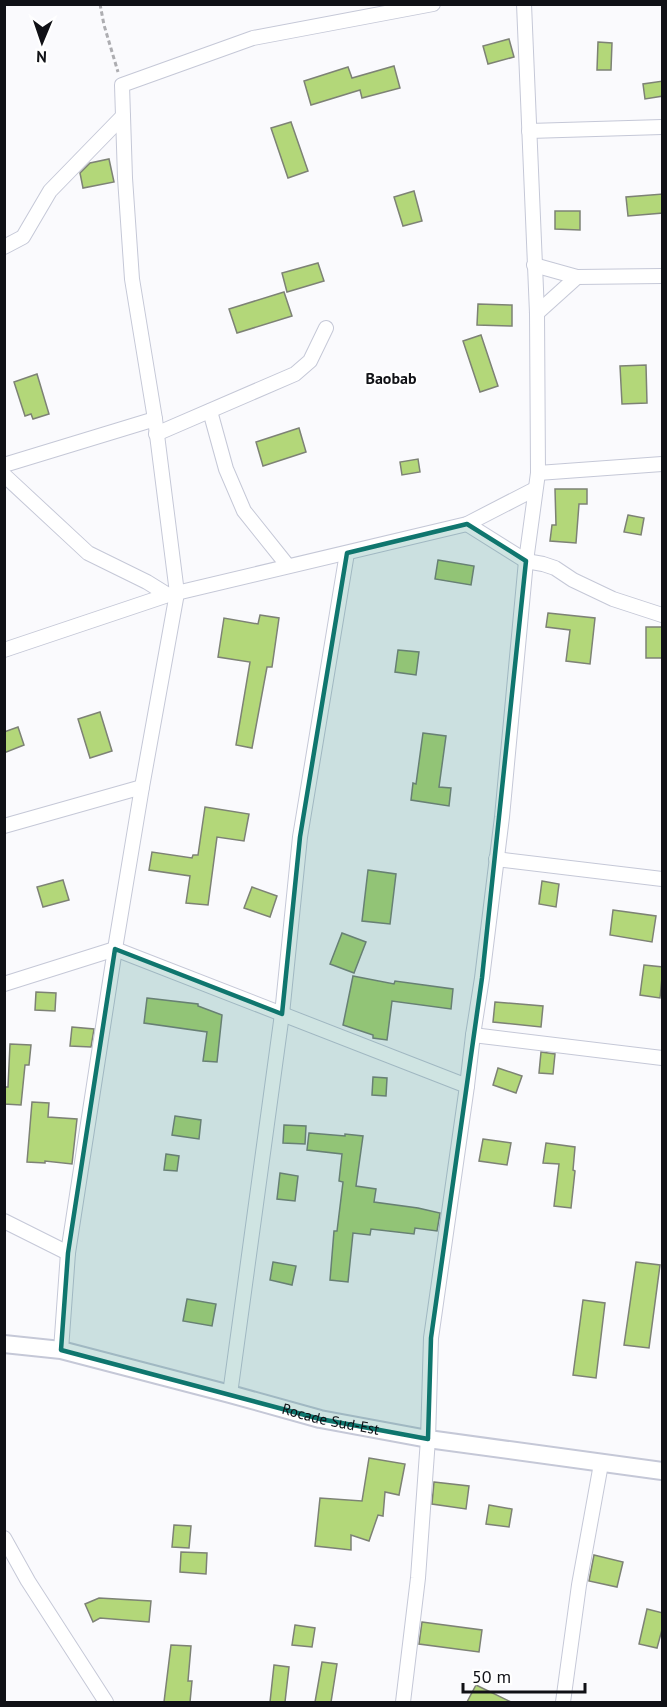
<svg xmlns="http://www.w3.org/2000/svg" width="667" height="1707" viewBox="0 0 667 1707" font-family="'PT Sans',sans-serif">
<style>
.building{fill:#b3d779;stroke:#7d8275;stroke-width:1.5}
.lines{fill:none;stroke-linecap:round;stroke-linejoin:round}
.minor-casing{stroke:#c5c8d7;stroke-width:16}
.tertiary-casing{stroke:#c5c8d7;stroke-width:20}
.path{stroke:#adadb1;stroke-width:3;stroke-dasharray:4.5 3;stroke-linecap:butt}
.minor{stroke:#fff;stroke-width:14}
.tertiary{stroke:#fff;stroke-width:16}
.marked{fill:#0f766e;fill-opacity:0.2;stroke:#0f766e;stroke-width:4.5;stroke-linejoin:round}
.labels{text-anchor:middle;stroke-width:4.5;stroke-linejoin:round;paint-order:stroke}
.street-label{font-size:15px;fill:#101116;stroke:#fff}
.neighbourhood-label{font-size:16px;font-weight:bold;fill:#101116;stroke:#fff}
</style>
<rect width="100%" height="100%" fill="#fafafd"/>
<g class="building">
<polygon points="509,39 514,57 488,64 483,46"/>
<polygon points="598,42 612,43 611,70 597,70"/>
<polygon points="394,66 400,88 362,98 360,90 311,105 304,81 348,67 352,78"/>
<polygon points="663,81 663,96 645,99 643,84"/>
<polygon points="291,122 308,171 288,178 271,128"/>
<polygon points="109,159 114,182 83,188 80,173 90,163"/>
<polygon points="414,191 422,221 403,226 394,197"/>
<polygon points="663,194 663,213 628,216 626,197"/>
<polygon points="555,211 580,211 580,230 555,229"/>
<polygon points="318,263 324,281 287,292 282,273"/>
<polygon points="284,292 292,316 237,333 229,309"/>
<polygon points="478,304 512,305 512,326 477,325"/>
<polygon points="481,335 498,386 480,392 463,341"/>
<polygon points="646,365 647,403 622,404 620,366"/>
<polygon points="37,374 49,414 33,419 31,414 25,416 14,382"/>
<polygon points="299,428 306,452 263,466 256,442"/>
<polygon points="418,459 420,472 402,475 400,462"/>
<polygon points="555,489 587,489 587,504 579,504 576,543 550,541 552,525 556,525"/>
<polygon points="628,515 644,518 641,535 624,532"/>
<polygon points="438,560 474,566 471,585 435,579"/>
<polygon points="548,613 595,618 590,664 566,661 570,630 546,627"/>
<polygon points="260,615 279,618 272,667 267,667 252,748 236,745 250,662 218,657 224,618 258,624"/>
<rect x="646" y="627" width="17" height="31"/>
<polygon points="398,650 419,652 416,675 395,672"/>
<polygon points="100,712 112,751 90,758 78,719"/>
<polygon points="18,727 24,745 4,753 4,732"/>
<polygon points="423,733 446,736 439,787 451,788 449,806 411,800 413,783 416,784"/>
<polygon points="205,807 249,814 244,841 217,837 208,905 186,903 190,876 149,870 152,852 192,858 193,855 198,855"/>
<polygon points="368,870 396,874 390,924 362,921"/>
<polygon points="63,880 69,900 43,907 37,887"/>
<polygon points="542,881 559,884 556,907 539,904"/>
<polygon points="252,887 277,896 270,917 244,908"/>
<polygon points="613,910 656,916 652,942 610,935"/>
<polygon points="342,933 366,942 354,973 330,964"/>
<polygon points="644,965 663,967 660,998 640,995"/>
<polygon points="353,976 394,984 395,981 453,989 451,1009 392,1001 387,1040 373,1038 373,1035 343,1025"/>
<polygon points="36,992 56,993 55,1011 35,1010"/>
<polygon points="147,998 198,1004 198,1006 222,1015 217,1062 203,1061 207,1032 144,1023"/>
<polygon points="495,1002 543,1006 541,1027 493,1022"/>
<polygon points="72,1027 94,1029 91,1047 70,1046"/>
<polygon points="10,1044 31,1045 29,1065 25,1065 21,1105 4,1104 4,1087 8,1087"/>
<polygon points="541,1052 555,1054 553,1074 539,1073"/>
<polygon points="498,1068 522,1076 516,1093 493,1085"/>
<polygon points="373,1077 387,1078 386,1096 372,1095"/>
<polygon points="32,1102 49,1103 48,1117 77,1119 72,1164 45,1161 45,1163 27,1162"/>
<polygon points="175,1116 201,1120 199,1139 172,1135"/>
<polygon points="284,1125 306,1126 305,1144 283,1143"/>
<polygon points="309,1133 345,1136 345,1134 363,1136 356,1186 376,1189 374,1202 418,1208 440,1213 437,1231 415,1228 414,1234 371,1229 370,1235 353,1233 348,1282 330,1280 334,1231 337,1231 343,1182 339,1181 342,1154 307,1150"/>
<polygon points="483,1139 511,1143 507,1165 479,1161"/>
<polygon points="546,1143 575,1147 573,1170 575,1171 571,1208 554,1206 559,1164 543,1163"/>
<polygon points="166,1154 179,1156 177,1171 164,1170"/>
<polygon points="280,1173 298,1176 295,1201 277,1199"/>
<polygon points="273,1262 296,1266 292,1285 270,1280"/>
<polygon points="636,1262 660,1265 649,1348 624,1345"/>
<polygon points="187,1299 216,1304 212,1326 183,1321"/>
<polygon points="583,1300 605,1303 596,1378 573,1375"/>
<polygon points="369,1458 405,1464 399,1495 385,1492 383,1516 378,1515 369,1541 351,1535 351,1550 315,1546 320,1498 362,1501"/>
<polygon points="434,1482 469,1486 466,1509 432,1504"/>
<polygon points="489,1505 512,1509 509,1527 486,1524"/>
<polygon points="174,1525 191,1526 189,1548 172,1547"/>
<polygon points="181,1552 207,1553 206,1574 180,1572"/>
<polygon points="594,1555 623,1562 617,1587 589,1581"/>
<polygon points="99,1598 151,1601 149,1622 100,1618 93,1622 85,1604"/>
<polygon points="647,1609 663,1613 663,1626 657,1648 639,1644"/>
<polygon points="422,1622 482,1630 479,1652 419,1644"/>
<polygon points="295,1625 315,1628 312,1647 292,1645"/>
<polygon points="171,1645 191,1646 188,1681 192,1681 190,1702 164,1702"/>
<polygon points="322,1662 337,1664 331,1702 315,1702"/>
<polygon points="274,1665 289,1667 285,1702 270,1702"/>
<polygon points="476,1685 511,1702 467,1702"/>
</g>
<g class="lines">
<g class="minor-casing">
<g id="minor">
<polyline points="529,131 662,127"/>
<polyline points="4,247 23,237 50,191 123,116"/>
<polyline points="534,265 577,277 662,276"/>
<polyline points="537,313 577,277"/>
<polyline points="210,411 226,469 244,511 288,566"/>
<polyline points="156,434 295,374 310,361 326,328"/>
<polyline points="4,465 155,419"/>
<polyline points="538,473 662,464"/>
<polyline points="4,475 88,553 147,582 168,595"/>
<polyline points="467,524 526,561 543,564 555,568 573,580 613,599 662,615"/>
<polyline points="4,650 168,595 467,524 535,489"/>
<polyline points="4,826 142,787"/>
<polyline points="496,859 662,879"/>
<polyline points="4,984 115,949 467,1086"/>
<polyline points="473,1035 662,1058"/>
<polyline points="4,1221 68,1253"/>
<polyline points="61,1350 68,1253 115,949 142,787 177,593 155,419 132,279 125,178 122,85 253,38 433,4"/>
<polyline points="230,1394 282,1014 300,837 347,553"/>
<polyline points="4,1538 28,1581 106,1702"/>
<polyline points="403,1702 418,1578 428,1439 431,1338 467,1086 473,1035 482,978 502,817 526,561 538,473 537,313 524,4"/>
<polyline points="563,1702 579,1585 601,1464"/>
</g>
</g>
<g class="tertiary-casing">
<g id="tertiary">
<path id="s1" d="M4,1344l57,6 169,44 90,25 108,20 234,32"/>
</g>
</g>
<polyline class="path" points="100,4 104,25 118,72"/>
<use href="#minor" class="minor"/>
<use href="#tertiary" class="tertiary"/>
</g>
<path class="marked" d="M467,524l59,37 -44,417 -51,360 -3,101 -108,-20 -259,-69 7,-97 47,-304 167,65 18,-177 47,-284z"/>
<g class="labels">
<g class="street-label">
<text dy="5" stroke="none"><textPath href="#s1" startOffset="336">Rocade Sud-Est</textPath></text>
</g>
<g class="neighbourhood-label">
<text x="391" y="384">Baobab</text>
</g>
</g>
<rect width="667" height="1707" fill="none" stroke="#101116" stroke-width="12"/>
<g transform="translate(42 42) rotate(182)" stroke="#ffffff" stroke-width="4.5" paint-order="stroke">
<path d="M0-4.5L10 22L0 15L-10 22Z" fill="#101116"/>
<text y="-9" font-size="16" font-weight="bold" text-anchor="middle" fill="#101116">N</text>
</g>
<path d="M463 1683v9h122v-9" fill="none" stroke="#101116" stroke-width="3"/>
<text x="472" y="1683" font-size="18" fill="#101116" stroke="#ffffff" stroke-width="4.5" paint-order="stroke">50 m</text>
</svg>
